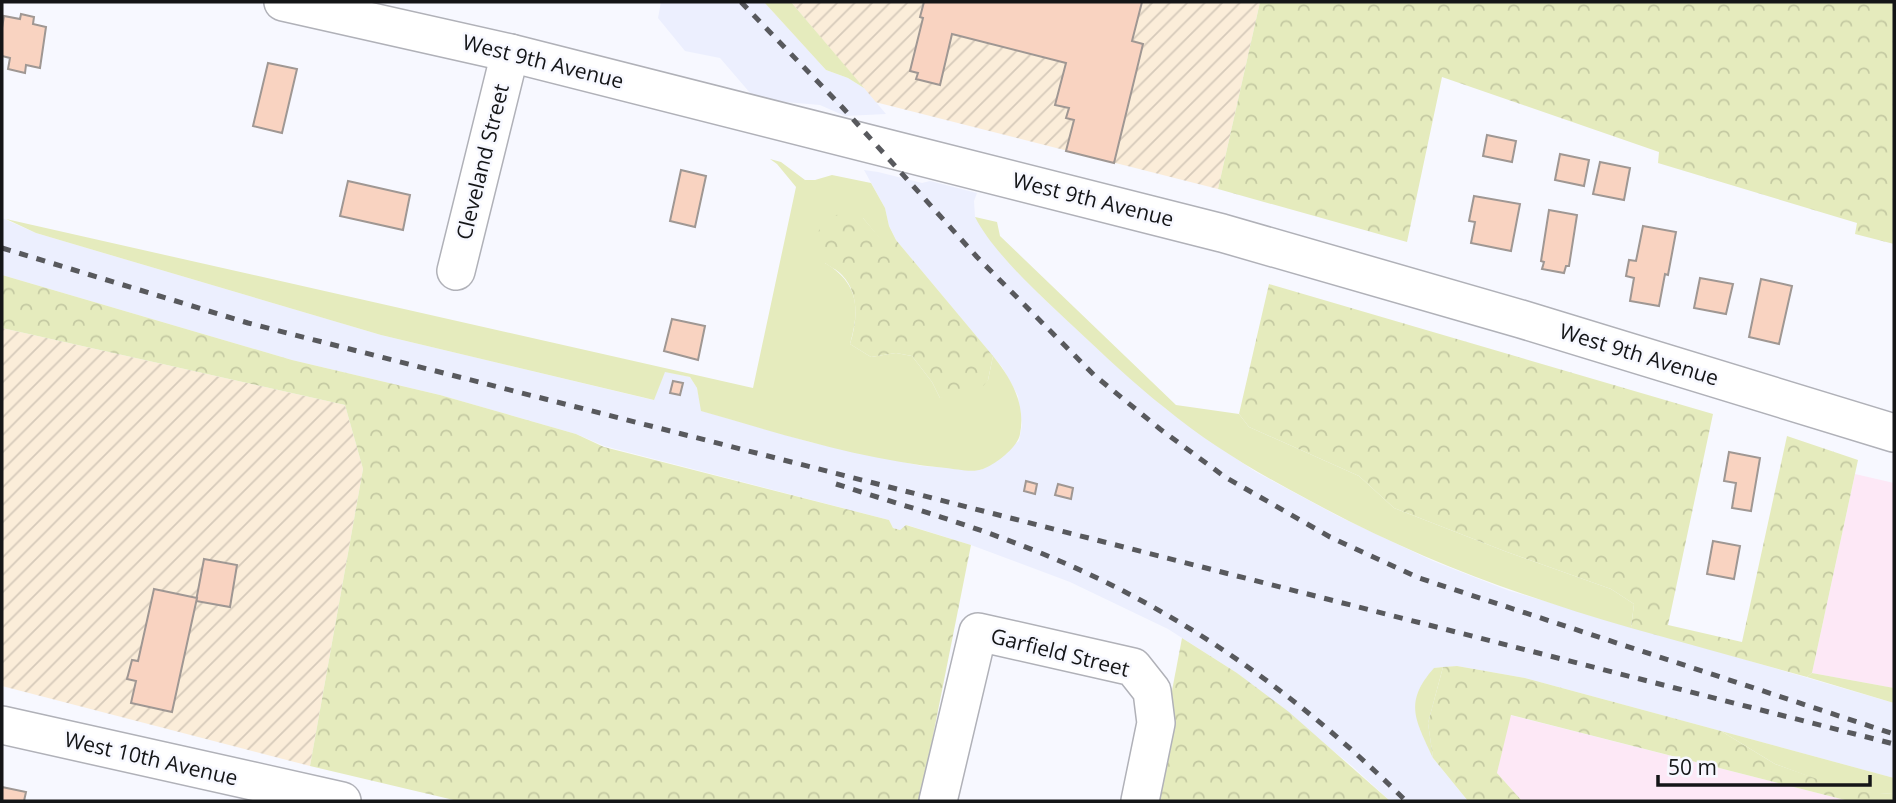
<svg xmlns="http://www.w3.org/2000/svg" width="1896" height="803" viewBox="0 0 1896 803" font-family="'Open Sans',sans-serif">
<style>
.commercial{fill:#fde8f6}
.industrial{fill:url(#industrial-furrows)}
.built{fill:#eceffe}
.grass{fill:#e5ebbd}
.forest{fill:url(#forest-crowns)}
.building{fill:#f9d3c1;stroke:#9f9793;stroke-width:2}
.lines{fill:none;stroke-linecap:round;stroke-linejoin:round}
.minor-casing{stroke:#b0b1b8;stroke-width:40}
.minor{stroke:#fff;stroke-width:37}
.rail{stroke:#58595d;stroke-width:5;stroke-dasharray:9 9;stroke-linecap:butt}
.labels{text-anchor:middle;stroke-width:5;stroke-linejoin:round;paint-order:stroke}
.street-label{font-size:21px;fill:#141517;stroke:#f7f8ff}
</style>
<defs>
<pattern id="industrial-furrows" width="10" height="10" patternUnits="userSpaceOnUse" patternTransform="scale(1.75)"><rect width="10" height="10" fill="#fbedd9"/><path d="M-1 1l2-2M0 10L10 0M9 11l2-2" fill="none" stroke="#d6caba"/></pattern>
<pattern id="forest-crowns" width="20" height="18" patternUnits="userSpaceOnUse" patternTransform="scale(1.75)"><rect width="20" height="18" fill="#e5ebbd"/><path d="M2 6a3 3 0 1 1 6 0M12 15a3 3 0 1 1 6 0" fill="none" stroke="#c4c9a2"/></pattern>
</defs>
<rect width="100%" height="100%" fill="#f7f8ff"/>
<g class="commercial">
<polygon points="1855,474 1894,483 1894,688 1812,673"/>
<polygon points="1510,715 1849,801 1522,801 1497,773"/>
</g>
<g class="industrial">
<polygon points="791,2 1260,2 1218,189 875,102"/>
<polygon points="2,328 345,405 363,469 310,766 2,686"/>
</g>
<g class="built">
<polygon points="661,2 764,2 826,70 848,78 864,88 886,114 845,116 820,105 773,101 751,94 720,58 685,51 658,18"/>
<polygon points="864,170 878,172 922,183 930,181 977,193 974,201 975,217 1040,295 1101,352 1165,408 1216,445 1256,472 1338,516 1433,561 1507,590 1894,703 1894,778 1525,678 1457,666 1434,668 1433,758 1468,801 1390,801 1352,766 1237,673 1168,629 1070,582 971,545 907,525 900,530 893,528 889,520 604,446 576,434 440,395 292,360 2,275 2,218 36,233 381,335 653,400 665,371 690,377 697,388 702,411 810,442 922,466 981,470 1019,441 1022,425 1018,396 1002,367 896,240 889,226 885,208"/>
</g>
<g class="grass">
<polygon points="764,2 791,2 864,88 848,78 826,70"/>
<path d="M770,159l11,3 24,18h10l17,-5 39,8 14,25 4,18 7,14h-15l-18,-22 -38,45c34,20 35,46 25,81l21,13 25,-4 16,3 20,26 8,16 48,-18 5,-24c18,22 33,48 27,78 -2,13 -24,30 -37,35 -10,4 -27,0 -37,-1 -83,-8 -165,-34 -245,-57l-4,-23 -7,-11 -25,-5 -11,28 -273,-65 -345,-102 -30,-14 747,169 43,-201 -19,-23z"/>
<path d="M975,217l22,5 3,14 176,169 63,9 10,13 110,49 35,32 113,44 104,37 23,15 -3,24c-115,-33 -218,-71 -324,-129 -49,-26 -99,-55 -142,-91 -32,-25 -62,-54 -91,-81 -31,-29 -80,-73 -99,-110z"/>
<path d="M1443,667l-15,56 5,35c-17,-38 -30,-55 1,-90z"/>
<polygon points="1812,673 1894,688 1894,703 1807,677"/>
<polygon points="1721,731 1894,778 1894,794 1851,792 1775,764"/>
</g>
<g class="forest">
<polygon points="1260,2 1894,2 1894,244 1855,234 1857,223 1658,163 1659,152 1442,77 1407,242 1218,189"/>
<path d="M848,209l15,9 18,21 15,1 97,116 -5,24 -13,16 -35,2 -8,-16 -20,-26 -16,-3 -25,4 -21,-13c7,-22 10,-50 -8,-69 -5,-6 -13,-8 -18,-13 -5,-5 -9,-13 -13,-19l14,-22z"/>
<polygon points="2,275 292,360 440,395 576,434 604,447 889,520 893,528 900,530 906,525 971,545 920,801 458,801 310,766 363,469 345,405 2,328"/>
<polygon points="1269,284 1713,414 1668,625 1742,642 1787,436 1858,460 1812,673 1807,677 1631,628 1634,604 1611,589 1507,552 1394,508 1359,476 1249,427 1239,414"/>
<polygon points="1182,638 1237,673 1289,712 1390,801 1151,801"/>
<polygon points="1457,666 1525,678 1721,731 1775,764 1851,791 1894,794 1894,801 1849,801 1511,715 1497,773 1522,801 1468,801 1433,758 1428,723 1443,667"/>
</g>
<g class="building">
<polygon points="924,2 1142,2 1132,41 1143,44 1114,163 1066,151 1074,120 1066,118 1069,108 1055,105 1066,63 952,34 940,85 916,79 918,73 910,71 923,18 920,17"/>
<polygon points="21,14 34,17 33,24 46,27 40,68 26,65 25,73 8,69 10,58 2,56 2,28 4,16 20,19"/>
<polygon points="268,63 297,69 282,133 253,126"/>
<polygon points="1487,135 1516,141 1512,162 1483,156"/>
<polygon points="1560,154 1589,160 1584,186 1555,180"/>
<polygon points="1600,162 1630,168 1624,200 1593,194"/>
<polygon points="681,170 706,176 695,227 670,221"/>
<polygon points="348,181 410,195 403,230 340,216"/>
<polygon points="1474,196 1520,204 1511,251 1471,243 1475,222 1469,221"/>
<polygon points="1549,210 1577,215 1569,266 1566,266 1564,273 1542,269 1544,262 1541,261"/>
<polygon points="1643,226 1676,232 1668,275 1665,274 1659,306 1630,301 1634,278 1626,276 1629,260 1636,261"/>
<polygon points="1700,278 1733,284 1726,314 1694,308"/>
<polygon points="1761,279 1792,286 1779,344 1749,337"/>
<polygon points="672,319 705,326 698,360 664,351"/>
<polygon points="673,381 683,383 680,395 670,393"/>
<polygon points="1729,452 1760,458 1751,511 1732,508 1736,483 1724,481"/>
<polygon points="1026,481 1037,484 1035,494 1024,491"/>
<polygon points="1058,484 1073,488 1071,499 1055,495"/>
<polygon points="1713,541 1740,546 1734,579 1707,574"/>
<polygon points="204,559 237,565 230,607 196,601"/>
<polygon points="154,589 197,598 172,712 131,703 136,681 127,679 132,660 138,661"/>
<polygon points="2,787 26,792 24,801 2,801"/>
</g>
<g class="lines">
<g class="minor-casing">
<g id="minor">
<polyline points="283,2 510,53 1222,233 1521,319 1894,433"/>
<polyline points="456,271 510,53"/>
<polyline points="2,725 342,801"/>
<polyline points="938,801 978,632 1133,667 1152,691 1156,723 1140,801"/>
</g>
</g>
<use href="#minor" class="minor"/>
<g class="rail">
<polyline points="741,2 843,108 977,257 1094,375 1160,429 1225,477 1330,537 1419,578 1894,734"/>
<polyline points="2,248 248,323 1894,744"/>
<path d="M836,484c62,20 126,38 187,62 148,57 271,144 383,255"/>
</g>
</g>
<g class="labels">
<g class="street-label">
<text transform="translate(543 62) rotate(14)" y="7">West 9th Avenue</text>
<text transform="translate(483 162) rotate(-76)" y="7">Cleveland Street</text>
<text transform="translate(1093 200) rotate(14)" y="7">West 9th Avenue</text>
<text transform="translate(1639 355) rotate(17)" y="7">West 9th Avenue</text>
<text transform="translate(1060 653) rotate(14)" y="7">Garfield Street</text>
<text transform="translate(151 759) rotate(13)" y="7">West 10th Avenue</text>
</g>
</g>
<rect width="1896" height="803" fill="none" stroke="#141517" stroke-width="7"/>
<path d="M1658 775v10h212v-10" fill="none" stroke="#141517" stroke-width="3.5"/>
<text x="1668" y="775" font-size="21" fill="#141517" stroke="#f7f8ff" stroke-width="5" paint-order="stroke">50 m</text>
</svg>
